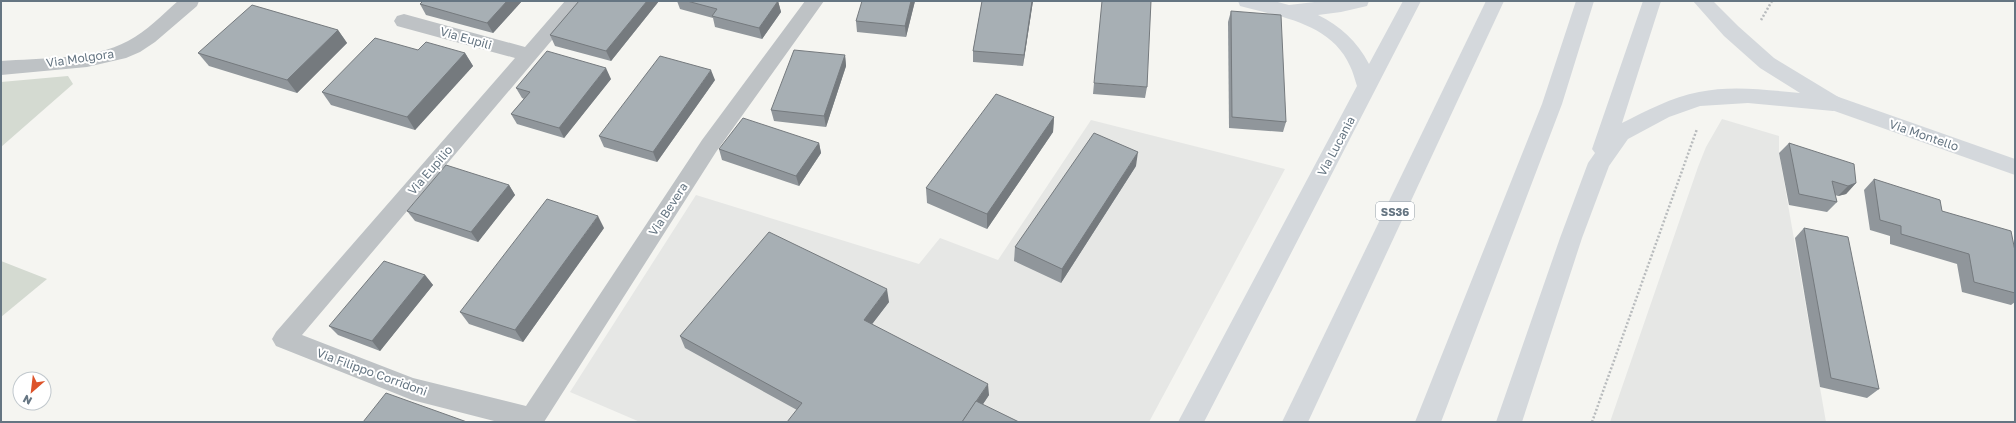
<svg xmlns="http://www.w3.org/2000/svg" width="2016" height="423" font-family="'Golos Text',sans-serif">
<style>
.built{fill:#e6e7e5}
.green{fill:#d4dad1}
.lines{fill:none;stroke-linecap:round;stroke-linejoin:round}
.path{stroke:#b8bbbd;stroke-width:2.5;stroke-dasharray:2 2;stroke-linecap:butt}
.street{fill:#bec2c5;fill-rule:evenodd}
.secondary{fill:#d4d8dc;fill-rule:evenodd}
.highway{fill:#d4d8dc;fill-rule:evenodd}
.wall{fill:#90969b}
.shaded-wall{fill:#757a7e}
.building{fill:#a7afb4;stroke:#757a7e}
.labels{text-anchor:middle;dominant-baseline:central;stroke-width:4;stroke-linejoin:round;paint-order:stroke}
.shield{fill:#fff;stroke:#939ea8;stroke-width:1}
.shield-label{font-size:11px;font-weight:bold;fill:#657582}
.street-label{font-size:12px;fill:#657582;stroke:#fff}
</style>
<rect width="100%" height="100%" fill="#f5f5f1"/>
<g class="built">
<polygon points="1722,119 1779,136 1779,153 1826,422 1610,422 1698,167 1706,147"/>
<polygon points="1091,120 1285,169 1149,422 640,422 570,392 696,195 919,264 940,238 998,260"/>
</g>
<g class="green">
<polygon points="68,76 73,84 1,147 1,82"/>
<polygon points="1,261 47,279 1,317"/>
</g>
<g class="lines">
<g class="path">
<polyline points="1761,20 1772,1"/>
<polyline points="1592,422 1697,129"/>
</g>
<g class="street">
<path d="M178,1H199L197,6L155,42L140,52L126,58L87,67L1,75V61C39,58 93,60 128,41C147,31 162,15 178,1Z"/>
<polygon points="565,1 585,1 302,335 413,378 526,406 702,140 805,1 824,1 716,152 544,422 498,422 412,400 276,346 272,339 276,332 515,58 397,26 394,21 397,16 404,14 525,47"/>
</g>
<g class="secondary">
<path d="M1238,1H1274L1289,5L1323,1H1369L1367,6L1341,12L1318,15C1340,26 1357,41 1369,64L1403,1H1421L1204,422H1178L1357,86C1355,80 1353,72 1350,66C1331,23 1280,17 1240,6Z"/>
<polygon points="1833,95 2015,159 2015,175 1826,108 1823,103 1826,98"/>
</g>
<g class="highway">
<polygon points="1486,1 1504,1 1308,422 1282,422"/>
<polygon points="1576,1 1594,1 1562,104 1441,422 1415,422 1542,104"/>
<path d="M1643,1H1661L1622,123C1646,111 1672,97 1699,92C1732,85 1767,90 1800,93L1760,68L1724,36L1693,1H1713L1738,26L1774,58L1840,98L1843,103L1840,108L1833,111L1748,103L1700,106L1669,117L1628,139L1609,166L1582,238L1522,422H1496L1560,238L1588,163L1595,153L1592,149Z"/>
</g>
</g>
<g class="wall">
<polygon points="522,1 493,33 426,15 420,4"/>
<polygon points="579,1 659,1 611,61 555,46 550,35"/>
<polygon points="677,1 778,1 781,12 762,39 715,27 713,18 680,9"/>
<polygon points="915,1 906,37 857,32 856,21"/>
<polygon points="982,1 1033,1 1023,66 973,62 973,51"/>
<polygon points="1231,11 1286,122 1283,132 1229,128 1228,22"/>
<polygon points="338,30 347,43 297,93 209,66 198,53"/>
<polygon points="418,50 465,53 473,66 415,130 331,105 322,92"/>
<polygon points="845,55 846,66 826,127 774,121 771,110"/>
<polygon points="611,79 564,138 517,124 511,114 524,99 522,98 516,88"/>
<polygon points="715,80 657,162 604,147 599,136"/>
<polygon points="1094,83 1147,87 1145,98 1093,94"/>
<polygon points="1054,117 1053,132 987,229 927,203 926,188"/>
<polygon points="819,143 821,153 799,186 722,160 719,149"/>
<polygon points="1789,143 1856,183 1846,194 1838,196 1835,195 1837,202 1827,212 1789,205 1779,153"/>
<polygon points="1136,166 1061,283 1014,261 1015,247"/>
<polygon points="1874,179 1942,211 2015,251 2015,302 2011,305 1962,292 1957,264 1890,244 1890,236 1870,230 1864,190"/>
<polygon points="509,185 515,195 478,242 415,221 407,211"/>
<polygon points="604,228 523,342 469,324 460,312"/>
<polygon points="1804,228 1879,389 1867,398 1820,387 1795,238"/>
<polygon points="425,275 433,285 380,351 338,335 329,326"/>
<polygon points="889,302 872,324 989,395 983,404 797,410 685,348 680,336"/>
</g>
<g class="shaded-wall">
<polygon points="507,1 522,1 493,33 487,23"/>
<polygon points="647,1 659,1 611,61 606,51"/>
<polygon points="778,1 781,12 762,39 759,28"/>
<polygon points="911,1 915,1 906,37 905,26"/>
<polygon points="1032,1 1033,1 1023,66 1024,55"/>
<polygon points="338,30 347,43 297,93 287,80"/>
<polygon points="465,53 473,66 415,130 407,117"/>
<polygon points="845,55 846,66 826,127 824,116"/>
<polygon points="606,68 611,79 564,138 559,128"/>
<polygon points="711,70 715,80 657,162 653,152"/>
<polygon points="1054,117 1053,132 987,229 987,214"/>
<polygon points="819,143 821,153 799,186 796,176"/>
<polygon points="1138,152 1136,166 1061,283 1062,269"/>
<polygon points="1856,183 1846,194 1838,196 1848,186"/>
<polygon points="509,185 515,195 478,242 471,232"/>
<polygon points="598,216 604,228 523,342 515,330"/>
<polygon points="425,275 433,285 380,351 372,341"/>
<polygon points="887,289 889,302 866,332 864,320"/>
<polygon points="988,384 989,395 971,422 963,422"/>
</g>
<g class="building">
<polygon points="423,1 507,1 487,23 420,4"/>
<polygon points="579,1 647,1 606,51 550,35"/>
<polygon points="687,1 778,1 759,28 712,16 717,9"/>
<polygon points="862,1 911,1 905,26 856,21"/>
<polygon points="982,1 1032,1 1024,55 973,51"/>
<polygon points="1102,1 1151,1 1147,87 1094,83"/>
<polygon points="252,5 338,30 287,80 198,53"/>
<polygon points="1231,11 1281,15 1286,122 1232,117"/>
<polygon points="375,38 418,50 426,42 465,53 407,117 322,92"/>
<polygon points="794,50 845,55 824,116 771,110"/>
<polygon points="547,51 606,68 559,128 511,114 530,92 516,88"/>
<polygon points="660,56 711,70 653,152 599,136"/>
<polygon points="996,94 1054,117 987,214 926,188"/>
<polygon points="743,118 819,143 796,176 719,149"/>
<polygon points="1094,133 1138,152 1062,269 1015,247"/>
<polygon points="1789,143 1854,164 1856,183 1848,186 1832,181 1837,202 1799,194"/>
<polygon points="446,165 509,185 471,232 407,211"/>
<polygon points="1874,179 1940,200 1942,211 2011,231 2015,251 2015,293 1974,282 1969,254 1901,234 1901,226 1880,220"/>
<polygon points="547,199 598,216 515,330 460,312"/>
<polygon points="1804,228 1848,237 1879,389 1831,378"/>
<polygon points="769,232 887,289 864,320 988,384 962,422 787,422 802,403 680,336"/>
<polygon points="384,261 425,275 372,341 329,326"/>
<polygon points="386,393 467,422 363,422"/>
<polygon points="976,401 1019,422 962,422"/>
</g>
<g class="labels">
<rect class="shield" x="1376" y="202" width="38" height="18" rx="3"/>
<g class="shield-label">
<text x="1395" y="211">SS36</text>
</g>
<g class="street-label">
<text transform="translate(466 38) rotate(16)">Via Eupili</text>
<text transform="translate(80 58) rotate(-8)">Via Molgora</text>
<text transform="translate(1924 135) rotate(19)">Via Montello</text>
<text transform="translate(1336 146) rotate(-62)">Via Lucania</text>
<text transform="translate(430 170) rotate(-49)">Via Eupilio</text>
<text transform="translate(668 209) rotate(-57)">Via Bevera</text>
<text transform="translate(372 372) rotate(20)">Via Filippo Corridoni</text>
</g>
</g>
<rect width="2016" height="423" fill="none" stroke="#657582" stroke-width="4"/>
<g transform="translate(32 391) rotate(208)"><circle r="19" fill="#ffffff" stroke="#c1c8cd"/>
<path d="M0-3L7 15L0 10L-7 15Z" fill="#dd532a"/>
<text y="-6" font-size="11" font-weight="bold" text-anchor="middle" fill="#657582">N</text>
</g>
</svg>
